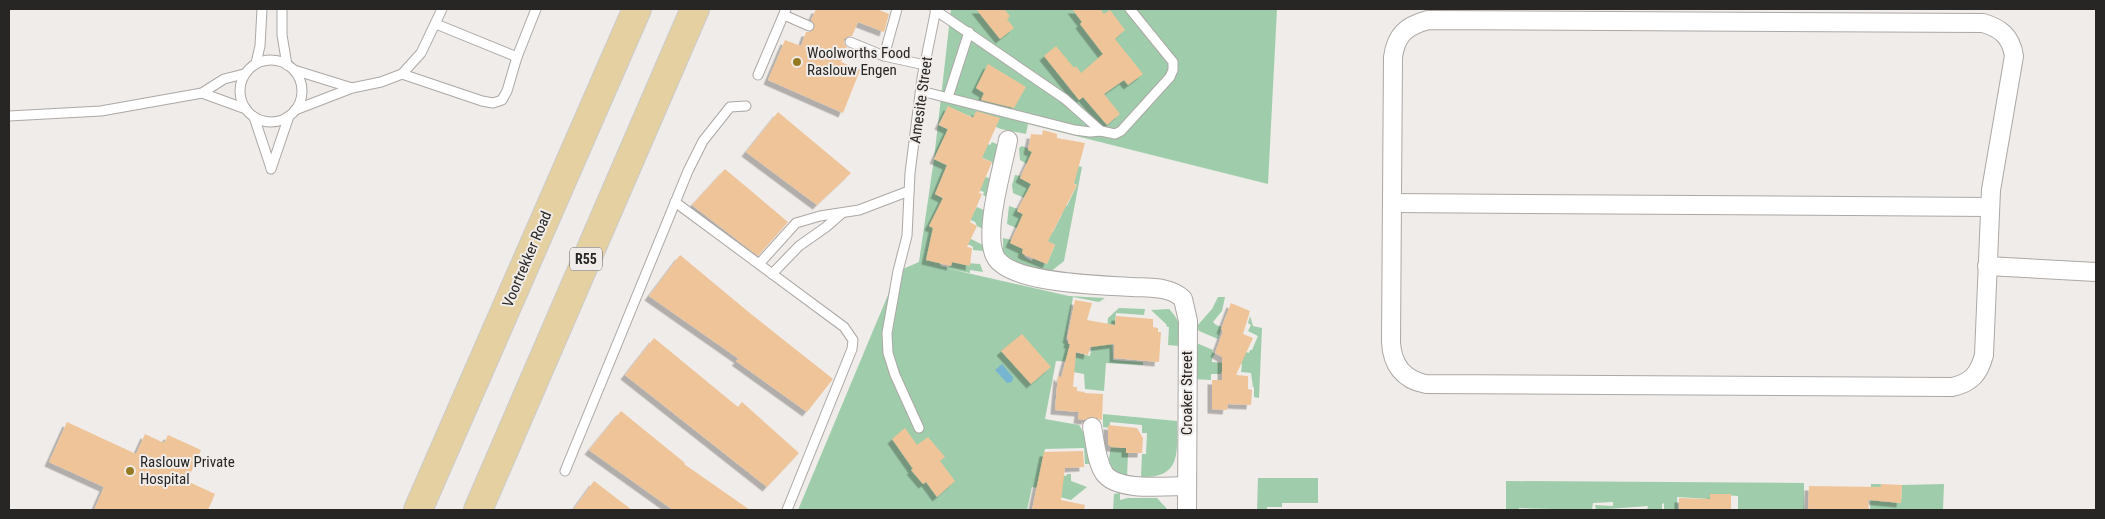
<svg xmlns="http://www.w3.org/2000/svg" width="2105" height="519" font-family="'Roboto Condensed',sans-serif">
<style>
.green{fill:#9fcdab}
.water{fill:#78b5d1}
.building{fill:#efc499;filter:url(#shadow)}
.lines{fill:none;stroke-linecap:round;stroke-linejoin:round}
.service-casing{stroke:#aca8a5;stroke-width:11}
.minor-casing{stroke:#aca8a5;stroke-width:20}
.primary-casing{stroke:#cbcbcb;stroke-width:30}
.service{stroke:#fff;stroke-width:9}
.minor{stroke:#fff;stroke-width:18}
.primary{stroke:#e5d0a1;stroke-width:28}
.poi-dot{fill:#967a22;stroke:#f0ece9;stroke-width:2}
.labels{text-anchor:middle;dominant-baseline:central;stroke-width:4;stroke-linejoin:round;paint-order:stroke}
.shield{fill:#f0ece9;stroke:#636160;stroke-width:1}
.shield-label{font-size:14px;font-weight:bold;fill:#272625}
.poi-label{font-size:15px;fill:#272625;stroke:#f0ece9;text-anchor:start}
.street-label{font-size:15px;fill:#272625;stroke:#f0ece9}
</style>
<defs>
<filter id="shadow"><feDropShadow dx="-4.5" dy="4.5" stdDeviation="0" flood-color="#0004"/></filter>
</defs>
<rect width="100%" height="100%" fill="#f0ece9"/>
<g class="green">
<polygon points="951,9 1277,9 1268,184 1028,124 1026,134 1001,129 948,107 938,125 974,141 976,138 990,145 992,142 999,145 997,167 992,165 992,162 943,140 934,159 968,176 986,177 994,180 991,199 983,195 984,192 943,177 935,194 948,201 975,210 977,207 988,212 987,231 977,226 975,222 940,206 971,239 985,246 983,251 973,250 973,247 970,245 931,240 941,266 948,267 952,262 980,264 983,272 970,270 970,273 945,268 1069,296 1105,298 1099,302 1073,297 1066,340 1070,344 1069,351 1090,356 1093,340 1106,343 1108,318 1119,308 1145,309 1144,315 1116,313 1115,325 1112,325 1113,360 1143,362 1143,365 1106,363 1104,391 1085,389 1084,374 1073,372 1074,362 1056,361 1045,419 1079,425 1089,442 1090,464 1085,464 1084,448 1045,449 1040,473 1066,476 1067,474 1071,474 1071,481 1087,487 1071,500 1060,497 1053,491 1032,487 1027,510 798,510 898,271 919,262 934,159"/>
<path d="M1022,146L1042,154V158L1082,167L1064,261L1049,273C1031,269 1015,267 1003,253V238L1012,240L1011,243L1023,249L1025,257L1032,261L1033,258L1047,264L1055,245L1007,224L1009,206L1018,209L1017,211L1053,232L1062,214L1025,196L1024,198L1013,193L1012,185L1015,175L1021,176L1020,178L1033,185L1031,188L1067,206L1077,185L1028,161L1027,164L1020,160L1019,148Z"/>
<polygon points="1218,297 1225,297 1222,311 1213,322 1216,325 1222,327 1218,339 1199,331 1197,326 1212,309"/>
<path d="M1169,309C1181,322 1180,326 1180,344L1178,346L1168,345L1169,327H1167L1166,324L1151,310Z"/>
<polygon points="1250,316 1253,326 1262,328 1259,398 1254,397 1254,387 1253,387 1251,373 1241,372 1242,364 1238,363 1243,351 1249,353 1250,350 1252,350 1258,336 1248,331 1251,325 1248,323"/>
<polygon points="1199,344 1213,350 1212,352 1215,354 1212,358 1212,362 1225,363 1224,372 1221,372 1221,374 1211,374 1211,380 1193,379 1195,345"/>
<path d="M1103,414L1177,421C1177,453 1182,478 1141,477L1142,454H1146L1147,433H1142V425L1110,422V428L1103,427Z"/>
<polygon points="1111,447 1126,448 1128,453 1127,478 1111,470 1109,458"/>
<polygon points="1258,478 1318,478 1318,503 1282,503 1282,507 1267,507 1267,510 1257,510"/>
<polygon points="1506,481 1804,483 1804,510 1738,510 1738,496 1711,494 1710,499 1677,497 1678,510 1664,510 1664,503 1662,504 1662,510 1647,510 1648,506 1596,510 1595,505 1613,506 1613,502 1593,503 1592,510 1519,508 1519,510 1506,510"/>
<polygon points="1871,484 1881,484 1880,501 1901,503 1902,485 1944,484 1943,510 1870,510"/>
<polygon points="1120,493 1120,500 1128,498 1157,498 1168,510 1113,510 1114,494"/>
</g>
<polygon class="water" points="1002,364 1013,377 1012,382 1007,383 995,370"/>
<g class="building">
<polygon points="816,9 877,9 889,14 884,32 858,22 852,36 849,36 844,39 844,43 847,48 841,62 860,70 843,113 768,80 785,40 801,46 806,32 810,32 814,29 815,25 811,20"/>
<polygon points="976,9 1004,9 1010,16 1007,19 1014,28 1000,39"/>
<polygon points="1072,9 1100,9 1104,14 1110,10 1125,30 1115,39 1143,74 1128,85 1124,80 1104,94 1120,114 1107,125 1083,97 1079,100 1044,56 1056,46 1074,68 1076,66 1081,73 1103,54 1080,24 1082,22"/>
<polygon points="988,64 1026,87 1014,108 981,100 984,93 976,88"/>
<polygon points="948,106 973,118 976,111 1000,118 982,158 992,162 979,193 982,194 970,222 977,226 967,247 972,248 970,266 952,262 951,266 926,260 933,228 929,226 943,198 935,194 947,165 934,159 948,129 939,125"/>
<polygon points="778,112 851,173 817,205 746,152"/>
<polygon points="1043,130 1057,134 1057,138 1085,143 1074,184 1077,185 1048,241 1055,245 1047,264 1025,255 1022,253 1023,249 1010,243 1023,214 1017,211 1031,184 1020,178 1032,152 1028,150 1031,134 1042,135"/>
<polygon points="725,169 788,222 758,256 692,205"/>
<polygon points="680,255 751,314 833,379 807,412 736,361 739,359 649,296"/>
<polygon points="1075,300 1092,303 1087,320 1115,325 1116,316 1153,319 1153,327 1158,328 1158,332 1161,332 1159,362 1114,358 1114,344 1090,347 1088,355 1076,352 1073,387 1077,387 1077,391 1085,392 1084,393 1103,394 1102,420 1090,417 1085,420 1078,419 1079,412 1055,410 1058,375 1061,378 1070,344 1068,344 1069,339 1067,339"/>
<polygon points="1231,303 1250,311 1243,334 1253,338 1236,375 1248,376 1248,389 1252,390 1251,405 1228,404 1227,410 1212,409 1212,380 1222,380 1222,357 1215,353 1223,331 1221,329"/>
<polygon points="1022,334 1051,367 1031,384 1001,351"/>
<polygon points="654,338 738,407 742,402 799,453 767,487 625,375"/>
<polygon points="621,411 685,463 684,464 750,510 673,510 589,450"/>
<polygon points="67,422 136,454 145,434 164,443 168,435 201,450 187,481 215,494 208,510 94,510 104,487 49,462"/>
<polygon points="1108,425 1137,428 1143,438 1142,453 1126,453 1126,448 1111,447 1108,444"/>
<polygon points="905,428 917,445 928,437 945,457 940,461 955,481 937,497 926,482 923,484 911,470 913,469 892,439"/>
<polygon points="1083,451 1084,467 1065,468 1061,500 1085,505 1084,510 1032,510 1044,452"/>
<polygon points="594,481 632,510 573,510"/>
<polygon points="1881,484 1902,485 1901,503 1868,500 1869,510 1808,510 1809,486 1881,487"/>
<polygon points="1710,494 1731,494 1731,510 1679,510 1679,498 1710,499"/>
</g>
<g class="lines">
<defs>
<g id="service">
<polyline points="282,9 282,35 287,65"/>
<polyline points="935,10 1065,99 1101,131 1115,134 1121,131 1170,77 1173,70 1173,62 1130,9"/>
<polyline points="784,15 809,26"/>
<polyline points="436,24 517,57"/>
<polyline points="850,42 884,56 925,65"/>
<polyline points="884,56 897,9"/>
<circle cx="271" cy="91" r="31"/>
<polyline points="256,63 260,46 262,9"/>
<polyline points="294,70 352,88"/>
<polyline points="402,74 482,101 493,103 502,100 507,91 517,57 536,9"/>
<polyline points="758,75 786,9"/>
<polyline points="921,91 1075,130 1090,132 1101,131"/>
<polyline points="202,93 246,109"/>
<polyline points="948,97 969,32"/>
<polyline points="295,110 352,88 381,82 402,74 421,53 442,9"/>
<polyline points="9,116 101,111 202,93 224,79 244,74"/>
<polyline points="254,117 271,168"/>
<polyline points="271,169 289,116"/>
<polyline points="675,202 844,327 853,340 852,349 787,510"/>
<polyline points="759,264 796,223 820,216 859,210 909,191"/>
<polyline points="772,274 799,246 826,227 841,214"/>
<polyline points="919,428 895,375 888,353 887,333 898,271 907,236 910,173 922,78 936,9"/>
<polyline points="565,471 688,171 703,141 730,107 746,106"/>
</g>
<g id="minor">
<path d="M1428,20L1983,23C2000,28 2011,36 2014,56L1991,190L1984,355C1979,374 1971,383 1952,387L1426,384C1403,380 1392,364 1391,342L1393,57C1396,35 1406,26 1428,20Z"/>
<path d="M1008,140C1003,167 983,232 995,256C1008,284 1104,285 1132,287C1149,288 1170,286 1183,299L1188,321L1187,510"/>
<polyline points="1392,203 1990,207"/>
<polyline points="1987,266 2096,272"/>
<path d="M1092,427C1095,441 1096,460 1104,473C1117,492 1166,486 1187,486"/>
</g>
<g id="primary">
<polyline points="418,510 637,9"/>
<polyline points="478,510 695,9"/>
</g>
</defs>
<use href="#service" class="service-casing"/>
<use href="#minor" class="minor-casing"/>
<use href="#primary" class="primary-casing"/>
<use href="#service" class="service"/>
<use href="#minor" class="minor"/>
<use href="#primary" class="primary"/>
</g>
<g class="poi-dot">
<circle cx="797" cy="62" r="5"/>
<circle cx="130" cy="471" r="5"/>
</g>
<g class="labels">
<rect class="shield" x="570" y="247.5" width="32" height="23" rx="4"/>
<g class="shield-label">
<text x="586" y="259">R55</text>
</g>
<g class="poi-label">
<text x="807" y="53">Woolworths Food<tspan x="807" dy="17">Raslouw Engen</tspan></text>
<text x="140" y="462">Raslouw Private<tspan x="140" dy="17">Hospital</tspan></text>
</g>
<g class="street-label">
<text transform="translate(921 100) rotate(-82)">Amesite Street</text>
<text transform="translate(527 259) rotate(-67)">Voortrekker Road</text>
<text transform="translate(1187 393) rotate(-90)">Croaker Street</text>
</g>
</g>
<rect width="2105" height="519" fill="none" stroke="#272625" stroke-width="20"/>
</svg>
